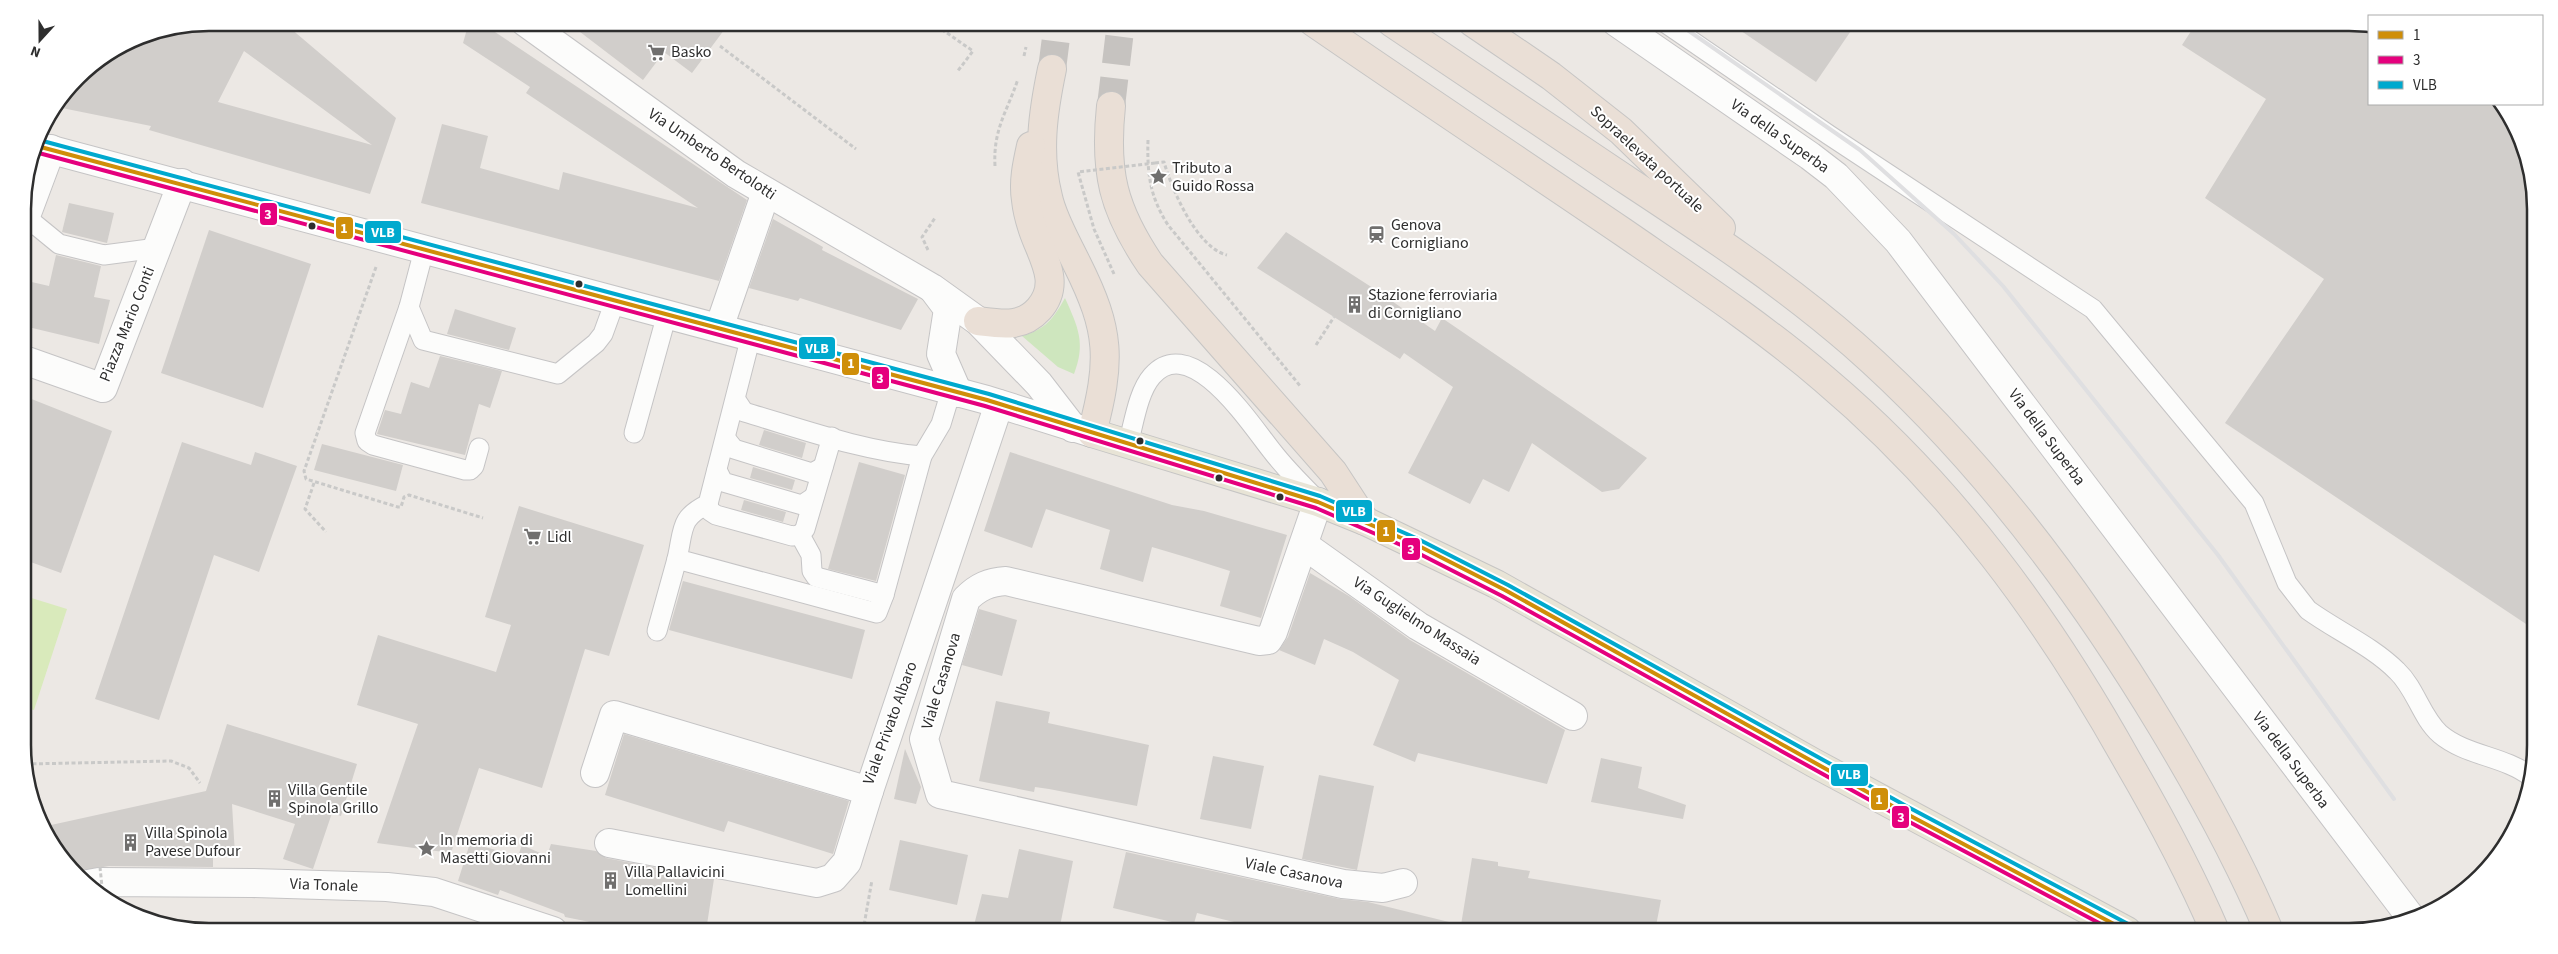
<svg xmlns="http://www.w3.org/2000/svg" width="2558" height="954" font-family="'Source Sans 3',sans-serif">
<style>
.green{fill:#cee6be}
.pitch{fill:#d9eabb}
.building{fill:#d1cecb;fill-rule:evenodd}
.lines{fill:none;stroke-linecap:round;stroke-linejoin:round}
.highway-tunnel{stroke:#c6c3c0;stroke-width:28;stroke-dasharray:28 14;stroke-linecap:butt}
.lane-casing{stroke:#c5c4c5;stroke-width:21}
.street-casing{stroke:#c5c4c5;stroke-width:30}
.secondary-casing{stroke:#c5c4c5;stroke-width:30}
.primary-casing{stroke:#c6c5c4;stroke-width:30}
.highway-casing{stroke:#c6c5c4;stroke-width:30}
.path{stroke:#c9c9c8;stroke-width:3;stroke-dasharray:4 2.5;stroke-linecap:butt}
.lane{stroke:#fcfcfb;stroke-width:19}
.street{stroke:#fcfcfb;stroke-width:28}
.secondary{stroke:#fcfcfb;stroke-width:28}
.primary{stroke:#e8e4d6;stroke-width:28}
.highway{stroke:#eadfd6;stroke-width:28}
.rail{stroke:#dfdfe1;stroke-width:4}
.path-bridge{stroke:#c9c9c8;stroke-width:3;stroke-dasharray:4 2.5;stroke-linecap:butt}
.bus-1-casing{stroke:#fff;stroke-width:8}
.bus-2-casing{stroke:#fff;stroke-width:8}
.bus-3-casing{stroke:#fff;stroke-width:8}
.bus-1{stroke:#cf8e09;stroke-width:4}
.bus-2{stroke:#e5007d;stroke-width:4}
.bus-3{stroke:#00a9ce;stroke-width:4}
.bus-dot{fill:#2e2e2e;stroke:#fff;stroke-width:2}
.labels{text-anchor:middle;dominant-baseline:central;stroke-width:4;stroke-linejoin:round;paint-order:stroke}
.poi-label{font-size:16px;fill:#2e2e2e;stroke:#fff;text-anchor:start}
.street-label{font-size:16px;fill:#2e2e2e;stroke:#fff}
.rim{fill:none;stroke:#2e2e2e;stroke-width:2.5}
.line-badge{stroke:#fff;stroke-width:2}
.badge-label{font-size:14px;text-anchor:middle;font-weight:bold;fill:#fff}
</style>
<rect width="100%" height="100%" fill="#ece8e4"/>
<path class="green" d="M1065,298C1078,327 1086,343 1074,374L1058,367L1022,336C1046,329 1053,319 1065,298Z"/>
<polygon class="pitch" points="25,596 67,609 34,710 26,708"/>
<g class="building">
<path d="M210,22H283L396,118L370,194L149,130L151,126L57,107L86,69L138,37ZM244,51L372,145L218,102Z"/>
<polygon points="469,22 480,22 747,200 719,281 421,203 442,124 488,136 480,168 559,190 563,172 698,208 526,93 530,87 463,43"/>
<polygon points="567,22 730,22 692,73 664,52 643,80"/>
<polygon points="1728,22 1857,22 1816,82"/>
<polygon points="2197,22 2348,22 2369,26 2369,104 2500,104 2521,138 2534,185 2535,630 2225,423 2324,279 2205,198 2266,99 2182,45"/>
<polygon points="69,203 114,213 107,243 62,232"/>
<polygon points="773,219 823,247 822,250 918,299 901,330 800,298 798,301 749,288"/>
<polygon points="209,230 311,264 263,408 161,373"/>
<polygon points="1286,232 1376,290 1435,331 1442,318 1647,458 1619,489 1602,492 1532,443 1509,492 1483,479 1470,504 1408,473 1453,387 1404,353 1400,359 1257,268"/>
<polygon points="56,255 101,266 94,297 110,300 99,344 24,326 23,280 49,286"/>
<polygon points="455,309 516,328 509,350 447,334"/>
<polygon points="440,356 502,371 490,408 479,404 465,455 377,434 385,410 401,414 411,382 429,388"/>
<polygon points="24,396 112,431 61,573 25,560"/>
<polygon points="764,430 806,443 802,458 759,445"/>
<polygon points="182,442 251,465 255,452 297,466 259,572 214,555 159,720 95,699"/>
<polygon points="322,444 403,465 396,491 314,470"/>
<polygon points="1010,452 1172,505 1204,511 1287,535 1261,618 1220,606 1230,571 1189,558 1152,547 1143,582 1100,569 1110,530 1046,509 1032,548 984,531"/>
<polygon points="859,462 905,475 876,581 828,569"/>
<polygon points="753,467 795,480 792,490 750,478"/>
<polygon points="744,500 786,512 783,522 741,510"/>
<polygon points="519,506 644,545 609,656 585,649 542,788 479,768 451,853 377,843 418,724 357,705 378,635 496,672 511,625 485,617"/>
<polygon points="1310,573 1349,596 1410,640 1565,730 1547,784 1418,753 1415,762 1373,745 1399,680 1353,652 1324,639 1315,665 1279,650 1288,637"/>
<polygon points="683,581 865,630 852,679 669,630"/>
<polygon points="979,609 1017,620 1002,676 962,665"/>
<polygon points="996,701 1050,712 1048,723 1149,745 1137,806 1049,789 1035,787 1034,792 979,781"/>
<polygon points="227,724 357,764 341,816 332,813 313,869 283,859 295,824 232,804 235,855 213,856 213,867 109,866 74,872 69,868 42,827 206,791"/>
<polygon points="624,734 849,801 833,854 728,821 724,832 605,795"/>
<polygon points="905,749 921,787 916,804 894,799"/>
<polygon points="1213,756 1264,766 1251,829 1200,819"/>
<polygon points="1601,758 1642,767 1638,788 1686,805 1683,819 1591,802"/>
<polygon points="1319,775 1374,786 1357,870 1302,859"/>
<polygon points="900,840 968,855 957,905 889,890"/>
<polygon points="470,843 518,856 522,845 547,856 551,844 596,851 606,858 714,879 706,931 635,931 565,917 564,914 500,890 498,895 458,881"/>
<polygon points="1019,849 1073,861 1059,931 973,929 982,894 1008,898"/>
<polygon points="1126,852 1340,899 1368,902 1449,922 1448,931 1271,931 1197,913 1193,927 1113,908"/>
<polygon points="1472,858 1498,862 1498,866 1530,871 1528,878 1661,900 1655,931 1460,931"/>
</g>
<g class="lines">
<g class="highway-tunnel">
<polyline points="1052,69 1058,22"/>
<polyline points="1111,106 1121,22"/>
</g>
<defs>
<g id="lane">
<path d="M1664,22L1829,135L2093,309L2254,503L2287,583L2308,610C2337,631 2372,646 2397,671C2416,689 2421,717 2440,734C2466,756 2504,756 2530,776"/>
<polyline points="26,217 59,244 104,255 157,248"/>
<polyline points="424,250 409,307 365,433 367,441 373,445 465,470 470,470 474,466 479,448"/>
<polyline points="409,307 423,340 558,374 596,343 603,334 615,301"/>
<polyline points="751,336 708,504 710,511 716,515 792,536 800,535 805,529 832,437"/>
<path d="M736,400L744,412C802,429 862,451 922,456"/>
<polyline points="634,433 667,314"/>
<polyline points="726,439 734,449 812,473 823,467"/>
<path d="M1128,444C1134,423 1138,392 1152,376C1191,331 1251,425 1272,451C1285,468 1301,484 1316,499"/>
<polyline points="717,470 723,482 802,505 814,497"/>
<path d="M708,504C679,518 684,529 677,559L877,613L884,595"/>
<polyline points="800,535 811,555 812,571 816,577 884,595 922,456 941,424 951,391"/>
<polyline points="657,631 677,559"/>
</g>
<g id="street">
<polyline points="23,224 51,149"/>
<polyline points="719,328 766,192"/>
<polyline points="24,360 103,388 182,183"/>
<path d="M1318,502L1273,632L1268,640L1259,641L1006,581C989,582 978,587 966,599L924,739L940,794L1343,884L1383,888L1403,883"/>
<polyline points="1304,545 1418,626 1573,716"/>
<polyline points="595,773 614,715 869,791 999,404"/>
<polyline points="609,843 817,883 833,878 847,862 869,791"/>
<polyline points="88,884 99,882 252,883 387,887 434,892 553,931"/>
</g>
<g id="secondary">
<polyline points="525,22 736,174 932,288 978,321 1039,384 1073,428"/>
<polyline points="1616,22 1810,156 1836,176 1898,241 2412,919"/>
<polyline points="37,146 987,400 1092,433"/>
<polyline points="933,289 948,309 941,354 958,393"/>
</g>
<polyline id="primary" points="1092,433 1318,502 1365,521 1496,584 1814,763 2127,931"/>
<g id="highway">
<path d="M1313,22C1416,93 1520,162 1623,232C1691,279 1761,325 1824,379C1952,487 2047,617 2128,762C2160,817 2190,873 2215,931"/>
<path d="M1391,22C1468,74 1545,126 1622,177C1701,229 1782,282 1853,344C1977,453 2076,584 2161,725C2201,791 2239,860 2269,931"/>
<polyline points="1472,22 1551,76 1621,131 1721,228"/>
<path d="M1052,69C1043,112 1037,153 1048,197C1053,220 1067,243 1077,264C1111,332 1111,360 1092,433"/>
<path d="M1111,106C1104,172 1113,209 1150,264L1333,472L1365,521"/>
<path d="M978,321C1002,324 1022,328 1039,309C1062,283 1042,257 1033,230C1030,221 1027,210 1026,200C1023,182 1027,164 1031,146"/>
</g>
</defs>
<use href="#lane" class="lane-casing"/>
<use href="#street" class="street-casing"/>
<use href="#secondary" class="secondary-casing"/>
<use href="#primary" class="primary-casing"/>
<use href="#highway" class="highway-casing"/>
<g class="path">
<polyline points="931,22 973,51 957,72"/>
<polyline points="977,22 979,22"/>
<polyline points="720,46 856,149"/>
<polyline points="1024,56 1026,47"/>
<path d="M1148,140C1147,174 1150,197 1168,225L1301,387"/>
<path d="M1155,163L1164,162C1172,190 1197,248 1227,255"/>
<path d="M995,166C993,129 1007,112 1018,79"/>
<polyline points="928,250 922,237 935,218"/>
<polyline points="376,267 304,471 306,479 398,507 401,507 404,497 409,495 483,518"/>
<polyline points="1316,345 1334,317"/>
<polyline points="314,483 305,509 326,532"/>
<polyline points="26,764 171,761 189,768 200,783"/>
<polyline points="863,931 872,880"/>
</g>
<use href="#lane" class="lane"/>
<use href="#street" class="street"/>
<use href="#secondary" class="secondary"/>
<use href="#primary" class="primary"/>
<use href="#highway" class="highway"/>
<polyline class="rail" points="1676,22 1860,150 1954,234 2003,286 2218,555 2394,799"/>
<g class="path-bridge">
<polyline points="1114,274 1094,229 1078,172 1155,163"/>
<polyline points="100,867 103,897"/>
</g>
<defs>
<polyline id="bus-1" points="37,146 987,400 1318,502 1413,543 1505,590 1905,813 2127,931"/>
<polyline id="bus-2" points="35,152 985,406 1316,508 1410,549 1502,596 1902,818 2114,931"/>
<polyline id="bus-3" points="39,140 989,394 1320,496 1416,538 1508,585 1908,807 2130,925"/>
</defs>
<use href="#bus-1" class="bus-1-casing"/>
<use href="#bus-2" class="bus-2-casing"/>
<use href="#bus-3" class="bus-3-casing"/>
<use href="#bus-1" class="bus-1"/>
<use href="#bus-2" class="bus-2"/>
<use href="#bus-3" class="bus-3"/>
</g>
<defs>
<symbol id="supermarket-bare" viewBox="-9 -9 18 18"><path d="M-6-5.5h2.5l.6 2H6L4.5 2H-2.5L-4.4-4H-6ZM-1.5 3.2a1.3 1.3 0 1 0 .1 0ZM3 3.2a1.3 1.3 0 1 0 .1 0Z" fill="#706f6e" stroke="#fff" stroke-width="2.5" paint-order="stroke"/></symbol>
<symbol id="sight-bare" viewBox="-9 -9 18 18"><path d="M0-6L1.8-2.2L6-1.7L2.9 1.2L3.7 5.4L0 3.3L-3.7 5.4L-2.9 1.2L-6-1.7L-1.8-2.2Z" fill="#706f6e" stroke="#fff" stroke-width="2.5" paint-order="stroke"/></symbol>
<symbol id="station-bare" viewBox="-9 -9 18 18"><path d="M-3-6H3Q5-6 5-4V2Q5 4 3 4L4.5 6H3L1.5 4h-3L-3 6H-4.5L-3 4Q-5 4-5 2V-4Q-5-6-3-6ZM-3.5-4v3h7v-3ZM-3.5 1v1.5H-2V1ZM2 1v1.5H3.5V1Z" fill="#706f6e" stroke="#fff" stroke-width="2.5" paint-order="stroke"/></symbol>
<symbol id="building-bare" viewBox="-9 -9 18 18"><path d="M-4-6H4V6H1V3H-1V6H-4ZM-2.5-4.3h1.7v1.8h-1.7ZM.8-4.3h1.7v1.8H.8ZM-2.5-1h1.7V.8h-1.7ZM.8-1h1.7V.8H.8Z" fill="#706f6e" stroke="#fff" stroke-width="2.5" paint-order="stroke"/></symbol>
</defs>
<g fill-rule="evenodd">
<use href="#supermarket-bare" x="644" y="40" width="25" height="25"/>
<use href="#sight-bare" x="1146" y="164" width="25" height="25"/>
<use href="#station-bare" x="1364" y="222" width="25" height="25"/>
<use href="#building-bare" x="1342" y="292" width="25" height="25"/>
<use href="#supermarket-bare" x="520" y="524" width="25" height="25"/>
<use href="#building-bare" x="262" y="786" width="25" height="25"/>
<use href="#building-bare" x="118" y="830" width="25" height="25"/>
<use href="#sight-bare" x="414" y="836" width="25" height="25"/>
<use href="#building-bare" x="598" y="868" width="25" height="25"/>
</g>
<g class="bus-dot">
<circle cx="312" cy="226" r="4.5"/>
<circle cx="579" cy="284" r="4.5"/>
<circle cx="1140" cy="441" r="4.5"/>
<circle cx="1219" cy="478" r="4.5"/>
<circle cx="1280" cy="497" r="4.5"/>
</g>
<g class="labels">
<g class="poi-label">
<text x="671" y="52">Basko</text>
<text x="1172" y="168">Tributo a<tspan x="1172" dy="18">Guido Rossa</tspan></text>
<text x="1391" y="225">Genova<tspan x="1391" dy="18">Cornigliano</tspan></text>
<text x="1368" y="295">Stazione ferroviaria<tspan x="1368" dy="18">di Cornigliano</tspan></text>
<text x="547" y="537">Lidl</text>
<text x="288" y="790">Villa Gentile<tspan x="288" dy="18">Spinola Grillo</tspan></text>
<text x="145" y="833">Villa Spinola<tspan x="145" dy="18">Pavese Dufour</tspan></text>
<text x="440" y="840">In memoria di<tspan x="440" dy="18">Masetti Giovanni</tspan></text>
<text x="625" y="872">Villa Pallavicini<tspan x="625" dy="18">Lomellini</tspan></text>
</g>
<g class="street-label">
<text transform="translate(1780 136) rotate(35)">Via della Superba</text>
<text transform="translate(712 154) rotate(34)">Via Umberto Bertolotti</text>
<text transform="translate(1647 159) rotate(43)">Sopraelevata portuale</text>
<text transform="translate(127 324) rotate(-68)">Piazza Mario Conti</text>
<text transform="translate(2047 437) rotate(53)">Via della Superba</text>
<text transform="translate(1417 621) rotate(33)">Via Guglielmo Massaia</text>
<text transform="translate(941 681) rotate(-73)">Viale Casanova</text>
<text transform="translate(890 723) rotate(-70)">Viale Privato Albaro</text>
<text transform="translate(2291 760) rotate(53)">Via della Superba</text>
<text transform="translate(1294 873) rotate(12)">Viale Casanova</text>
<text transform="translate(324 885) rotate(2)">Via Tonale</text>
</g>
</g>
<path d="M0 0H2558V954H0ZM209 31H2349A178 178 0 0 1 2527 209V745A178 178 0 0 1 2349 923H209A178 178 0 0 1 31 745V209A178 178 0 0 1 209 31Z" fill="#fff" fill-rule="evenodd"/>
<path class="rim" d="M209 31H2349A178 178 0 0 1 2527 209V745A178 178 0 0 1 2349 923H209A178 178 0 0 1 31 745V209A178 178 0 0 1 209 31Z"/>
<g class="line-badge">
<rect x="259" y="202" width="19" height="24" rx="5" fill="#e5007d"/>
<rect x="335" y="216" width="19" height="24" rx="5" fill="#cf8e09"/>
<rect x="364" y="220" width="38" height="24" rx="5" fill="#00a9ce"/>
<rect x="798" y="336" width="38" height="24" rx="5" fill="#00a9ce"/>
<rect x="841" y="352" width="19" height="24" rx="5" fill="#cf8e09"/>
<rect x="871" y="366" width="19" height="24" rx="5" fill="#e5007d"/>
<rect x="1335" y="499" width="38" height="24" rx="5" fill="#00a9ce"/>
<rect x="1376" y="519" width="20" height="24" rx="5" fill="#cf8e09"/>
<rect x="1401" y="537" width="20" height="24" rx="5" fill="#e5007d"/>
<rect x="1830" y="763" width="39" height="24" rx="5" fill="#00a9ce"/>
<rect x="1870" y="787" width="19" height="24" rx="5" fill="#cf8e09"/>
<rect x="1891" y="805" width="19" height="24" rx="5" fill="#e5007d"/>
</g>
<g class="badge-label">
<text x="268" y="219">3</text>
<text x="344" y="233">1</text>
<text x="383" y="237">VLB</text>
<text x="817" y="353">VLB</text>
<text x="851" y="368">1</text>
<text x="880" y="383">3</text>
<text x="1354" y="516">VLB</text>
<text x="1386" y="536">1</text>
<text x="1411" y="554">3</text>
<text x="1849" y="779">VLB</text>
<text x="1879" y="804">1</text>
<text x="1901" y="822">3</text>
</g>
<rect x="2368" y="15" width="175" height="90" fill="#ffffff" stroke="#ababab"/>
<rect x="2378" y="31" width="25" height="8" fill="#cf8e09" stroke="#ababab"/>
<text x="2413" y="40" font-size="15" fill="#2e2e2e">1</text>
<rect x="2378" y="56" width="25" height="8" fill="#e5007d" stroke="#ababab"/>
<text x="2413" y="65" font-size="15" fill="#2e2e2e">3</text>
<rect x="2378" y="81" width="25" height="8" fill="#00a9ce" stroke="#ababab"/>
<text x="2413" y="90" font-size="15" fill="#2e2e2e">VLB</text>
<g transform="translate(40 40) rotate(201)" stroke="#ffffff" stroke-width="4" paint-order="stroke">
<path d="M0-4L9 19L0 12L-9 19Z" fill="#2e2e2e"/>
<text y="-8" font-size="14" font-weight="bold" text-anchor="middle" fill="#2e2e2e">N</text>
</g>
</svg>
